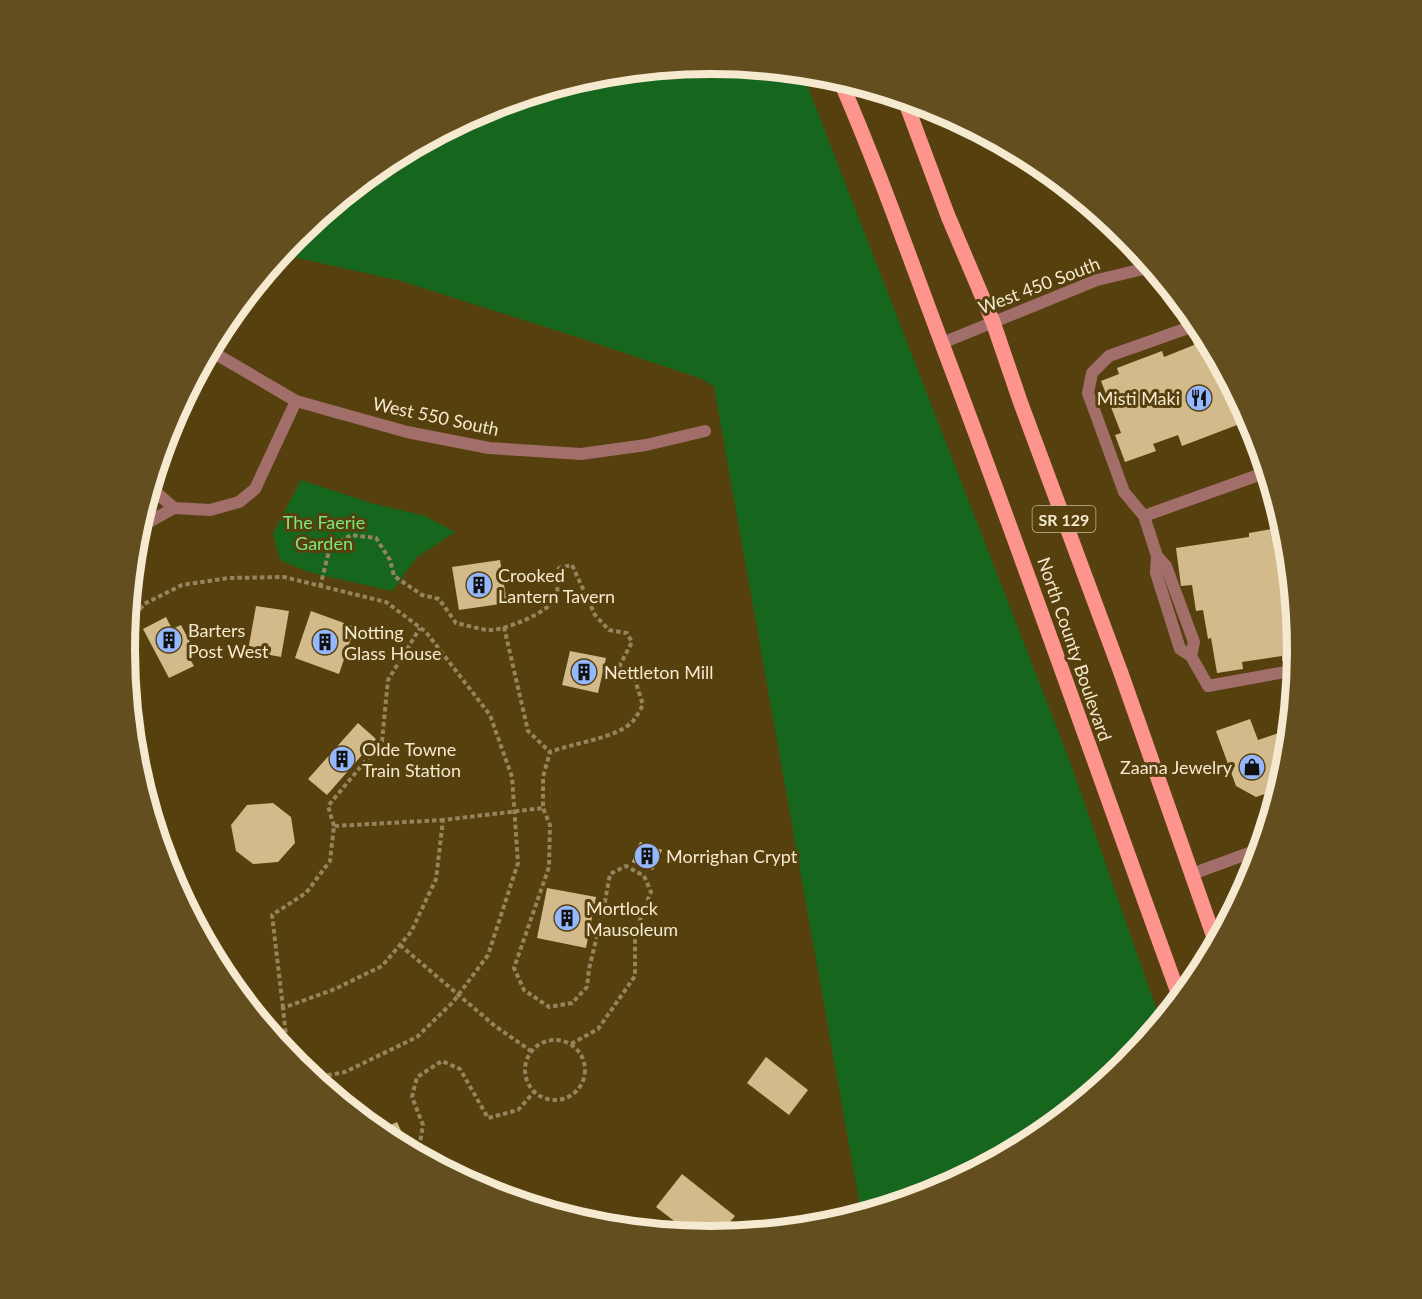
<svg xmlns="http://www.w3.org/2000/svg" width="1422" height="1299" font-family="Lato,sans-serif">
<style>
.green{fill:#16661e}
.building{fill:#d3ba8a}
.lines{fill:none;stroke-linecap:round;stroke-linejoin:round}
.path{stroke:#95845c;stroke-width:4;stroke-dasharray:4.5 3;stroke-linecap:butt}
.service{stroke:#a26e6a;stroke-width:12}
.minor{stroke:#a26e6a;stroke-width:12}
.primary{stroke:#fd948d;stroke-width:15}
.labels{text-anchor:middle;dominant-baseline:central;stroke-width:6;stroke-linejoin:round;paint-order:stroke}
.shield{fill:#55400e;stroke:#c5b696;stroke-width:1.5}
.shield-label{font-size:16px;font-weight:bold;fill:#f5e9d0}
.street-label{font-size:18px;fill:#f5e9d0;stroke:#55400e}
.poi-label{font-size:18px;fill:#f5e9d0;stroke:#55400e;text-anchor:start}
.park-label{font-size:18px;fill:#79e97c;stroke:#55400e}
.rim{fill:none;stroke:#f5e9d0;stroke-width:8}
</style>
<rect width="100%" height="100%" fill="#55400e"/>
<g class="green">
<polygon points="711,63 802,72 1069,759 1161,1022 1125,1064 1037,1137 935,1191 875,1210 861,1212 714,387 702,379 577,337 401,281 280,254 297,235 385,162 487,108 597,74"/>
<polygon points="301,480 371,503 425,516 455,532 417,557 392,591 308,572 280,560 273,534"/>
</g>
<g class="building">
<polygon points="1205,336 1245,411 1234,415 1237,425 1182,446 1178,435 1153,444 1156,451 1125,462 1115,435 1121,433 1101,381 1119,374 1117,368 1162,351 1164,357 1194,345 1193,341"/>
<polygon points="1282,521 1286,535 1297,650 1297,658 1282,661 1282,656 1242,662 1243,669 1217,673 1211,638 1208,639 1203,610 1196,611 1192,585 1181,586 1176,548 1249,537 1249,533 1272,529 1271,523"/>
<polygon points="500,560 507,603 459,610 452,567"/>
<polygon points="256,606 289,611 281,657 248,651"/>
<polygon points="311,611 355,627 339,674 295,658"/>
<polygon points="166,617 172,629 181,625 194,650 187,654 194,666 169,678 143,629"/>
<polygon points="570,651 606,658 598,693 562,685"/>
<polygon points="1250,719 1258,740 1290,729 1286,764 1279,789 1256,797 1236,786 1216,731"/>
<polygon points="358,723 376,739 327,795 308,779"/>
<polygon points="273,803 291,817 295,843 278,862 253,864 236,851 231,825 247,805"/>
<polygon points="640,842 662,850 653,870 632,862"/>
<polygon points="547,888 596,897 586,948 537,938"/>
<polygon points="766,1057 808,1090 789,1115 747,1083"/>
<polygon points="397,1122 409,1148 407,1149 378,1131"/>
<polygon points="682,1174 735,1216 719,1235 691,1234 656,1207"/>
</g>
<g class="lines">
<g class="path">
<path d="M320,587L330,547L351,535L376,538L390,560L394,576L422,595L439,599L456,623C466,625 478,629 488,630C504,631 547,613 555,599C561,587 553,582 559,568L572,565L595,615L609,630L627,633L632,642L620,665L625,676L635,680L643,705C640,710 637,716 633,721C618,738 573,743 550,752"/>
<polyline points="504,627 528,731 550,752 543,777 543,808 550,825 549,867 514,968 524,990 549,1007 572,1003 587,987 589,969 604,907 610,874 626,866 644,876 651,892 642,913 635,938 635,976 598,1029 571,1044"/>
<polyline points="126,665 128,660 129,623 144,604 182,585 229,578 284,577 386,602 426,632 490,715 512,777 518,863 488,955 453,1002 417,1037 345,1072 313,1078"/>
<polyline points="334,826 328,806 382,741 388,680 420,628"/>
<polyline points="400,945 495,1026 531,1051"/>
<polyline points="283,1008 272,915 306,893 330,861 334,826 443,820"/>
<circle cx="555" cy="1070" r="30"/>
<polyline points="288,1055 283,1008 335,989 382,966 411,932 436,879 443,820 543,808"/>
<polyline points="418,1155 423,1125 412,1097 417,1077 442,1061 460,1069 488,1118 518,1110 534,1092"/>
</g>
<g class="service">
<polyline points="1199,324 1109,356 1092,373 1088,393 1124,492 1144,516 1157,556 1166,566 1194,642 1191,656 1208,686 1296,670"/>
<polyline points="150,487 174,508 210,510 239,502 255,489 296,401"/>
<polyline points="1144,516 1267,472"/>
<polyline points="138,528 174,508"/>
<polyline points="1157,556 1156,573 1180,649 1191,656"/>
<polyline points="1192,874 1260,849"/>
</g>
<g class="minor">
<polyline points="942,343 1097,280 1152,267"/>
<polyline points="209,350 296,401 407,432 489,448 581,454 646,445 705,431"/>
</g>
<g class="primary">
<path d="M839,78C878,167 910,259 944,349C1026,565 1101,782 1180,998"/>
<polyline points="904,98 948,216 993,322 1020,401 1121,673 1216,943"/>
</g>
</g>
<defs>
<symbol id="restaurant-disc" viewBox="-11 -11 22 22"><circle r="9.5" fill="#95b7fd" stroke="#55400e"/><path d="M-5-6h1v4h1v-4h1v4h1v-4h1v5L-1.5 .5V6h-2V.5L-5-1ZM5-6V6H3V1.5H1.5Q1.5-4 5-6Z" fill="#111"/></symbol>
<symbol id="building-disc" viewBox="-11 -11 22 22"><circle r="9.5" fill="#95b7fd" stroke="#55400e"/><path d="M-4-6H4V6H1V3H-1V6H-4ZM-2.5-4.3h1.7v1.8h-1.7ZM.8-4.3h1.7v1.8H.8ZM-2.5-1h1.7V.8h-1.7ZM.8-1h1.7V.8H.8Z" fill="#111"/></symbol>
<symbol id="shop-disc" viewBox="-11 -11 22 22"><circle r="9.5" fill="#95b7fd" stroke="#55400e"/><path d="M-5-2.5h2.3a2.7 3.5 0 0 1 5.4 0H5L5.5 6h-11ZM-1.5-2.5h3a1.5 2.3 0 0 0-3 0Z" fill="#111"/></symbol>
</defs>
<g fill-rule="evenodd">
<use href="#restaurant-disc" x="1184" y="383" width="30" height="30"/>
<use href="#building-disc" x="464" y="570" width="30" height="30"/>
<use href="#building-disc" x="154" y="625" width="30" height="30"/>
<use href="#building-disc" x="310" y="627" width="30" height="30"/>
<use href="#building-disc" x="569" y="657" width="30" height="30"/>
<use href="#building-disc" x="327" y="744" width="30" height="30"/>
<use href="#shop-disc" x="1237" y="752" width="30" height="30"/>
<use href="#building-disc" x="632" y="841" width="30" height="30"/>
<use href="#building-disc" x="552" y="903" width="30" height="30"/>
</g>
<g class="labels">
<rect class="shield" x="1032.5" y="506" width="63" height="26" rx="4.5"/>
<g class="shield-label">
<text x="1064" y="519">SR 129</text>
</g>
<g class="street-label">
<text transform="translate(1039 285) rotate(-21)">West 450 South</text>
<text transform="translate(436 416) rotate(12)">West 550 South</text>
<text transform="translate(1075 649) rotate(71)">North County Boulevard</text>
</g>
<g class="poi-label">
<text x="1180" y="398" text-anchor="end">Misti Maki</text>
<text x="498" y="575">Crooked<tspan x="498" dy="21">Lantern Tavern</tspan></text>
<text x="188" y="630">Barters<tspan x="188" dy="21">Post West</tspan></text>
<text x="344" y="632">Notting<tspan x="344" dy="21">Glass House</tspan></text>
<text x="604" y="672">Nettleton Mill</text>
<text x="362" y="749">Olde Towne<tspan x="362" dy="21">Train Station</tspan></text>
<text x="1232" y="767" text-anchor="end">Zaana Jewelry</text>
<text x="666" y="856">Morrighan Crypt</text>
<text x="586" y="908">Mortlock<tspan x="586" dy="21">Mausoleum</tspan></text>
</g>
<g class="park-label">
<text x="324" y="522">The Faerie<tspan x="324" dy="21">Garden</tspan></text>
</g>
</g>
<path d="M0 0H1422V1299H0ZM135 650a576 576 0 1 1 1152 0a576 576 0 1 1-1152 0Z" fill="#624e1e" fill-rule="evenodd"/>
<path class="rim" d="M135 650a576 576 0 1 1 1152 0a576 576 0 1 1-1152 0Z"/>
</svg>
